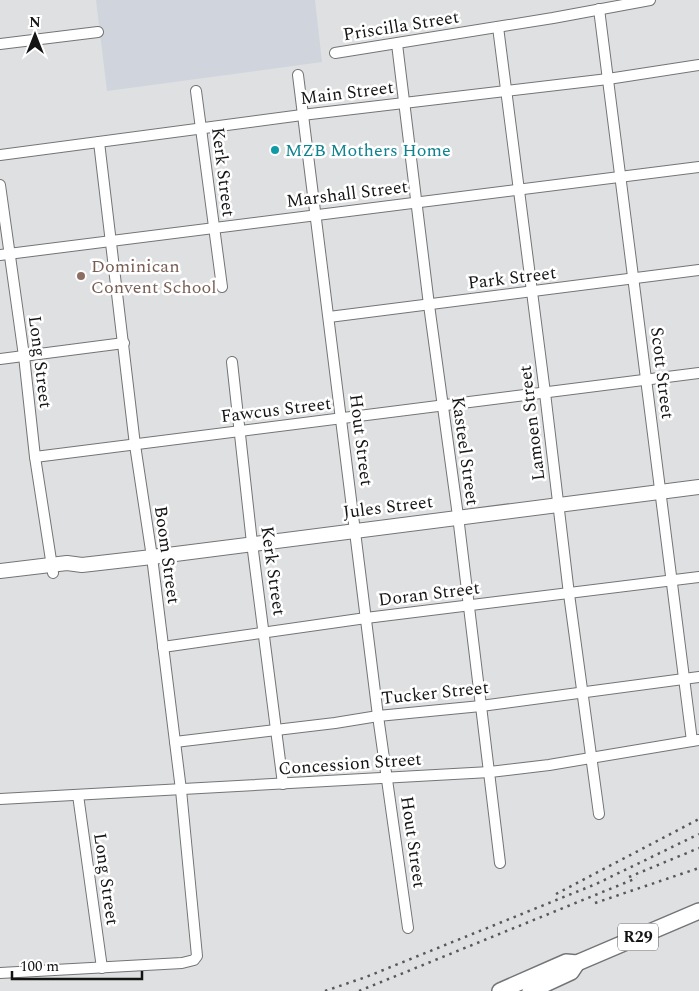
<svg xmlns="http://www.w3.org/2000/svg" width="699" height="991" font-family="Spectral,serif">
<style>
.built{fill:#d0d5dd}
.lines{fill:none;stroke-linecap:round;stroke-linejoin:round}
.minor-casing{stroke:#737476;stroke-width:12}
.secondary-casing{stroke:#737476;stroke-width:16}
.primary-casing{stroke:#737476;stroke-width:18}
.minor{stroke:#fff;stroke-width:10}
.secondary{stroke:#fff;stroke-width:14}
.primary{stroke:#fff;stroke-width:15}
.rail{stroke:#585859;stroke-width:2.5;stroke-dasharray:2.5 5;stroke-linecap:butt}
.culture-dot{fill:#0f9aa8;stroke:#fff;stroke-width:2}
.education-dot{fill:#8d6e63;stroke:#fff;stroke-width:2}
.labels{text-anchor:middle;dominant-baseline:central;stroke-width:5;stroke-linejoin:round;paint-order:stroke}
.shield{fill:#fff;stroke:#5a5a5b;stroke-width:1}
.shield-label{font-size:16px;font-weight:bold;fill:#141415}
.street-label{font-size:18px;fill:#141415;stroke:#fff}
.culture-label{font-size:18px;fill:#0d838f;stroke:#fff;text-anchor:start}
.education-label{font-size:18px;fill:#785e54;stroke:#fff;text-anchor:start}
</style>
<rect width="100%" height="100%" fill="#dee0e1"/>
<polygon class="built" points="96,0 315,0 322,62 107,91"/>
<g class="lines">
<defs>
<g id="minor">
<polyline points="599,9 692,741"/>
<polyline points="498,27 545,393 569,594 599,814"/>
<polyline points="0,44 98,32"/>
<polyline points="397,44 429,305 458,516 500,863"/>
<polyline points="335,53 553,18 650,0"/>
<polyline points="298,75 378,716 408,928"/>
<polyline points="196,91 222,287"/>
<polyline points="0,155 302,115 608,79 699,65"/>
<polyline points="0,185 24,356 35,457 53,573"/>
<polyline points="0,255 699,167"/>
<polyline points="329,317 699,270"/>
<polyline points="0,359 124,343"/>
<polyline points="232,362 252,543 283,784"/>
<polyline points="35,457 699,373"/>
<polyline points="163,647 366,618 699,577"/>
<polyline points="175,742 335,723 378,716 481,706 699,677"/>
<polyline points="78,795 102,968"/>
<polyline points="0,799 490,772 549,765 698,740"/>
<polyline points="0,973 182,963 194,960 197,956 181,790 152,557 135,445 99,142"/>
</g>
<polyline id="secondary" points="0,571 67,563 82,565 152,557 699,487"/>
<g id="primary">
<polyline points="500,991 566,962 577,963 699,911"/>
<polyline points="530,991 571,972 577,963"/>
</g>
</defs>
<use href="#minor" class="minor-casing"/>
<use href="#secondary" class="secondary-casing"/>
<use href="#primary" class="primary-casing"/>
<use href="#minor" class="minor"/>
<use href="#secondary" class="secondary"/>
<use href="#primary" class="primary"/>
<g class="rail">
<polyline points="629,877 699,848"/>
<polyline points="556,894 699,819"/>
<polyline points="595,903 699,868"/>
<polyline points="325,991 366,977 596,884 699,834"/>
<polyline points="359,991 637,878"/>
</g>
</g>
<circle class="culture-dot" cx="275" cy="150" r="5"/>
<circle class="education-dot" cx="81" cy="276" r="5"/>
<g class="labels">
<rect class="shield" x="618" y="923.5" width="40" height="27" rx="4"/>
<g class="shield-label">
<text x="638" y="937">R29</text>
</g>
<g class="street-label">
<text transform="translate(401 26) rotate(-9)">Priscilla Street</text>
<text transform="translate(347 93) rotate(-7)">Main Street</text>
<text transform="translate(223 172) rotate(83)">Kerk Street</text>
<text transform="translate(347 194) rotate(-7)">Marshall Street</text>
<text transform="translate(512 278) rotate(-7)">Park Street</text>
<text transform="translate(40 362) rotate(83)">Long Street</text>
<text transform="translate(662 373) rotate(83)">Scott Street</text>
<text transform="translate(276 410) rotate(-7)">Fawcus Street</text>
<text transform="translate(532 423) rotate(-97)">Lamoen Street</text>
<text transform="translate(361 440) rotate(83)">Hout Street</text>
<text transform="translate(465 451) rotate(82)">Kasteel Street</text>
<text transform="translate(388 507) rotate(-7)">Jules Street</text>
<text transform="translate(167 555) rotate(82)">Boom Street</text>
<text transform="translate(273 571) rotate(82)">Kerk Street</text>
<text transform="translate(429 594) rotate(-7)">Doran Street</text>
<text transform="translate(435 693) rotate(-6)">Tucker Street</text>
<text transform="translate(350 764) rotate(-4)">Concession Street</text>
<text transform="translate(413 842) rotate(82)">Hout Street</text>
<text transform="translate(106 879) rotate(82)">Long Street</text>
</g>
<g class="culture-label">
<text x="285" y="150">MZB Mothers Home</text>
</g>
<g class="education-label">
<text x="91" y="266">Dominican<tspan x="91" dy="21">Convent School</tspan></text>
</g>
</g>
<g transform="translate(35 35)" stroke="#ffffff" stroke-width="4" paint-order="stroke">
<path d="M0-4L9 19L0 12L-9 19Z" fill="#141415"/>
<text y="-8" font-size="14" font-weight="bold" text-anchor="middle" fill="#141415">N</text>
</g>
<path d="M12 971v8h130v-8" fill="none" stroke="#141415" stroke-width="2.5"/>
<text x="20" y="971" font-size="15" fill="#141415" stroke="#ffffff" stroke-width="4" paint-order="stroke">100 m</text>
</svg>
